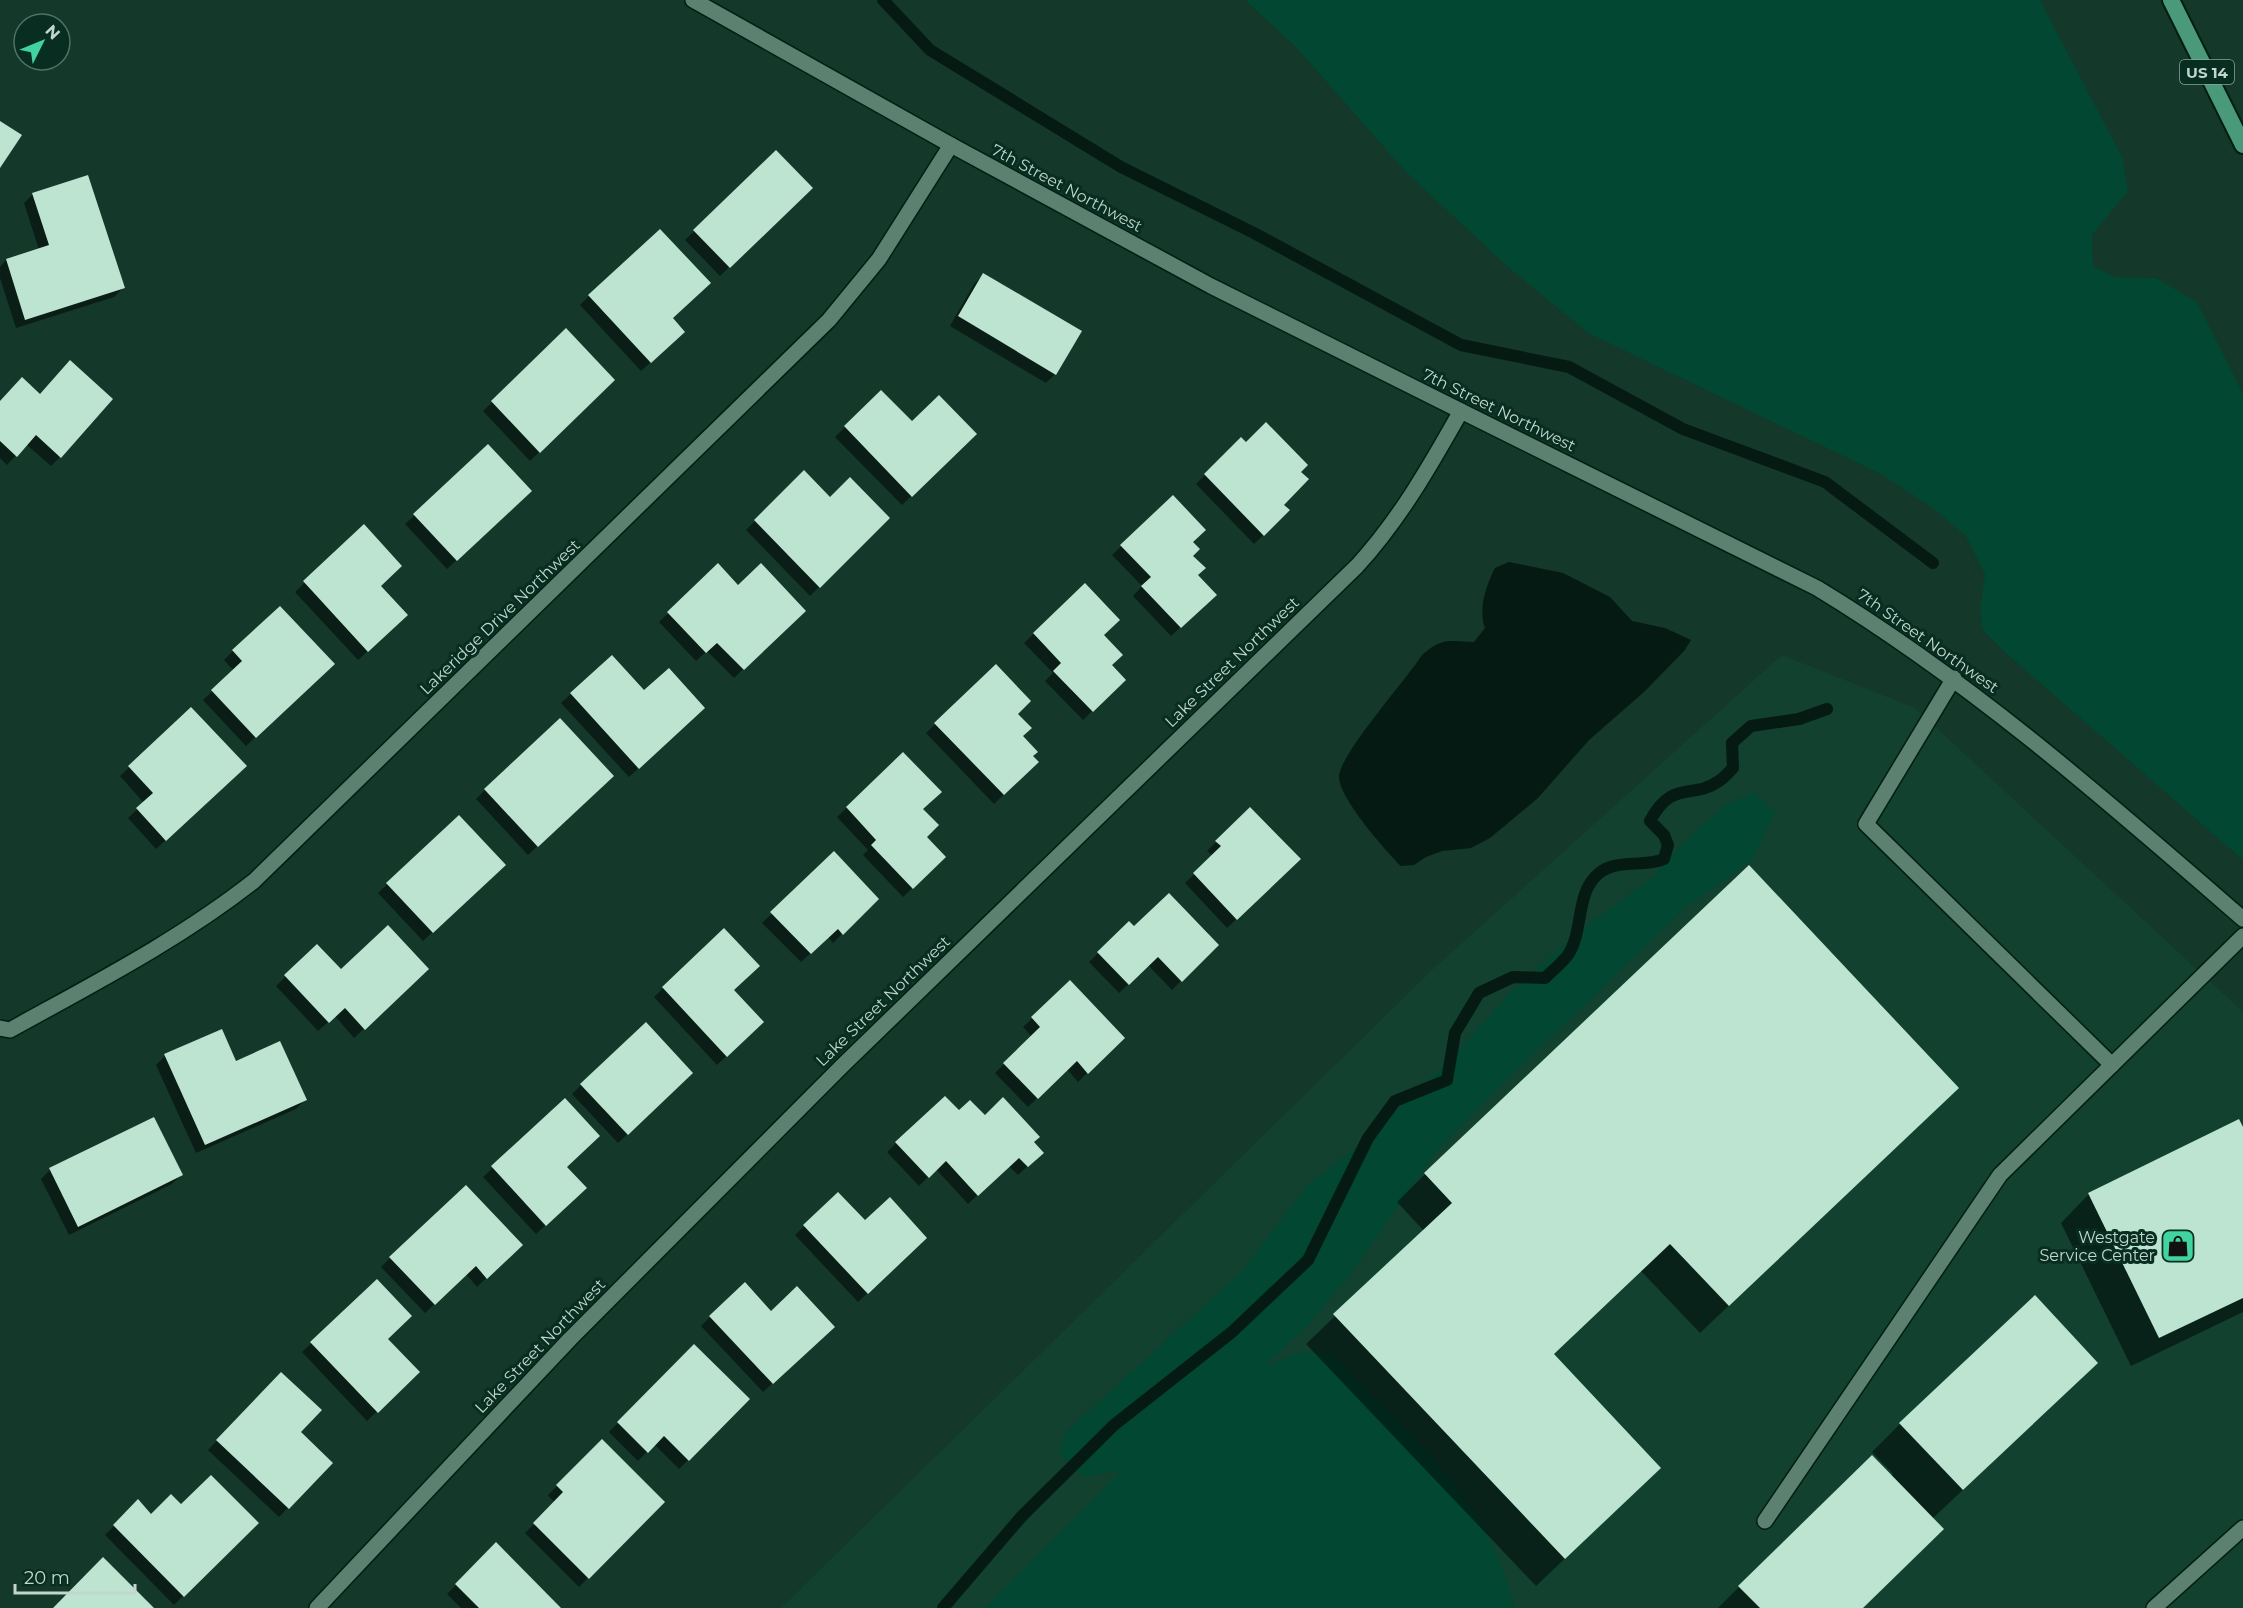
<svg xmlns="http://www.w3.org/2000/svg" width="2243" height="1608" font-family="Montserrat,sans-serif">
<style>
.built{fill:#124130}
.green{fill:#014731}
.water{fill:#051a12}
.shadow{fill:#0007}
.lines{fill:none;stroke-linecap:round;stroke-linejoin:round}
.stream{stroke:#051a12;stroke-width:12}
.building{fill:#bce4d1}
.service-casing{stroke:#031e14;stroke-width:18}
.minor-casing{stroke:#031e14;stroke-width:18}
.tertiary-casing{stroke:#031e14;stroke-width:18}
.trunk-casing{stroke:#031e14;stroke-width:20}
.service{stroke:#5c8171;stroke-width:15}
.minor{stroke:#5c8171;stroke-width:15}
.tertiary{stroke:#5c8171;stroke-width:15}
.trunk{stroke:#4a997a;stroke-width:16}
.labels{text-anchor:middle;dominant-baseline:central;stroke-width:6;stroke-linejoin:round;paint-order:stroke}
.shield{fill:#082e21;stroke:#8ba499;stroke-width:1.5}
.shield-label{font-size:15px;font-weight:bold;fill:#c3d6cd}
.street-label{font-size:16px;fill:#c3d6cd;stroke:#082e21}
.poi-label{font-size:16px;fill:#c3d6cd;stroke:#082e21;text-anchor:end}
</style>
<rect width="100%" height="100%" fill="#14382a"/>
<polygon class="built" points="1782,655 1915,708 2243,1012 2243,1608 781,1608 1432,970"/>
<g class="green">
<polygon points="1245,0 2040,0 2122,157 2128,191 2092,235 2093,266 2114,277 2156,278 2197,302 2243,394 2243,860 2006,653 1982,629 1980,610 1985,574 1966,536 1934,509 1881,474 1588,333 1508,267 1406,172 1295,46"/>
<path d="M1754,793L1775,812L1752,860L1685,908L1504,1082L1436,1152L1349,1276L1307,1326L1264,1366C1291,1359 1296,1346 1329,1355C1339,1357 1360,1383 1368,1392C1435,1458 1492,1513 1514,1608H985L1122,1470L1084,1477L1060,1455L1064,1434L1240,1273L1307,1186L1368,1138L1449,1061L1506,997L1580,931L1653,877L1695,831L1726,805Z"/>
</g>
<path class="water" d="M1509,562L1563,573L1610,597L1632,621L1665,628L1691,640L1684,651L1644,692L1589,740L1538,798L1490,838L1471,848L1442,851L1426,857L1414,865L1401,866C1386,851 1338,797 1339,776C1341,753 1406,680 1422,655C1442,637 1449,641 1474,642L1485,628C1478,608 1486,586 1495,568Z"/>
<g class="shadow">
<polygon points="776,152 811,188 720,276 685,240"/>
<polygon points="33,194 123,288 114,297 16,328 0,278 0,267 6,260 39,250 24,203"/>
<polygon points="983,275 1055,374 1046,383 950,326 974,284"/>
<polygon points="589,296 671,319 674,341 641,371 580,305"/>
<polygon points="566,330 613,380 530,461 483,411"/>
<polygon points="12,389 60,457 51,466 26,444 7,465 0,458 0,402"/>
<polygon points="881,392 911,424 975,434 902,505 835,437"/>
<polygon points="1241,439 1299,472 1281,505 1288,511 1254,544 1196,484"/>
<polygon points="803,472 829,499 888,518 810,596 746,530"/>
<polygon points="1173,497 1191,542 1191,556 1196,575 1215,595 1171,636 1133,596 1142,586 1112,555"/>
<polygon points="521,500 447,569 405,524 415,515"/>
<polygon points="364,526 379,586 397,624 358,660 295,592"/>
<polygon points="718,566 738,587 804,611 734,678 707,651 696,661 659,622"/>
<polygon points="1085,585 1110,665 1124,680 1083,720 1045,681 1053,673 1024,643"/>
<polygon points="233,651 323,673 246,746 203,700 234,671 224,660"/>
<polygon points="612,657 644,692 694,717 629,777 561,703"/>
<polygon points="996,666 1016,714 1021,736 1037,762 994,804 926,733"/>
<polygon points="191,709 236,775 156,849 128,818 144,803 120,776"/>
<polygon points="903,754 921,809 925,837 944,857 903,897 863,855 868,850 837,817"/>
<polygon points="603,785 528,855 476,799 485,790"/>
<polygon points="1250,809 1299,859 1227,928 1185,883 1213,856 1207,851"/>
<polygon points="459,817 495,874 423,941 378,893"/>
<polygon points="834,854 877,899 833,943 828,937 801,962 762,923"/>
<polygon points="1129,923 1134,929 1217,945 1172,990 1148,965 1119,993 1089,962"/>
<polygon points="724,930 733,990 753,1031 717,1065 654,997"/>
<polygon points="317,946 341,971 418,978 354,1038 335,1016 318,1031 276,986"/>
<polygon points="1070,982 1123,1038 1078,1082 1067,1069 1028,1107 995,1073 1032,1037 1023,1027"/>
<polygon points="165,1056 236,1063 305,1100 296,1109 196,1153 156,1065"/>
<polygon points="682,1082 618,1143 572,1094 581,1085"/>
<polygon points="565,1100 565,1167 576,1197 536,1234 483,1177"/>
<polygon points="959,1113 985,1117 1032,1142 1032,1162 1018,1175 1009,1166 968,1204 936,1169 919,1186 887,1152 896,1143"/>
<polygon points="1929,1116 1700,1333 1641,1271 1552,1354 1631,1496 1536,1586 1306,1344 1424,1231 1397,1202 1425,1174"/>
<polygon points="2243,1130 2243,1312 2131,1366 2061,1223 2089,1194"/>
<polygon points="50,1170 181,1175 172,1184 69,1235 41,1179"/>
<polygon points="838,1194 865,1222 916,1247 858,1302 795,1235"/>
<polygon points="520,1245 477,1287 466,1274 425,1313 381,1267 390,1258"/>
<polygon points="377,1281 386,1339 418,1372 367,1421 302,1352"/>
<polygon points="710,1317 824,1336 763,1392 701,1326"/>
<polygon points="694,1346 748,1399 679,1469 654,1444 638,1461 609,1432"/>
<polygon points="282,1374 299,1432 331,1463 279,1517 208,1450"/>
<polygon points="2068,1391 1932,1519 1862,1608 1718,1608 1739,1587 1893,1474 1872,1452 1900,1424"/>
<polygon points="602,1441 663,1502 579,1587 525,1533 555,1503 548,1495"/>
<polygon points="138,1502 151,1516 181,1506 256,1523 174,1605 105,1535"/>
<polygon points="496,1545 559,1608 461,1608 447,1594"/>
</g>
<g class="lines">
<g class="stream">
<polyline points="883,0 930,50 1121,167 1254,233 1461,345 1569,367 1683,429 1825,482 1933,563"/>
<path d="M943,1608L1022,1516L1114,1425L1232,1332L1308,1260L1368,1138L1395,1101L1447,1080L1455,1033L1479,993L1513,977L1545,978C1552,971 1562,963 1568,955C1584,931 1575,894 1598,874C1616,858 1643,868 1664,859L1668,845L1664,835L1650,821C1672,779 1692,800 1719,781C1724,778 1729,772 1733,768L1732,743L1751,726L1799,719L1827,709"/>
</g>
</g>
<g class="building">
<polygon points="0,121 22,135 0,168"/>
<polygon points="776,150 813,188 730,268 693,230"/>
<polygon points="88,175 125,288 25,320 6,259 49,245 32,193"/>
<polygon points="660,229 711,283 673,318 685,332 651,363 588,295"/>
<polygon points="983,273 1082,331 1056,375 958,316"/>
<polygon points="566,328 615,380 540,453 491,401"/>
<polygon points="70,360 113,399 61,458 36,435 17,457 0,441 0,401 22,377 40,394"/>
<polygon points="881,390 912,421 939,395 977,434 912,497 844,426"/>
<polygon points="1266,422 1308,465 1301,472 1309,479 1284,505 1290,510 1264,536 1204,474 1241,437 1246,442"/>
<polygon points="488,444 532,491 457,561 413,514"/>
<polygon points="804,470 830,497 850,477 890,518 820,588 754,520"/>
<polygon points="1173,495 1206,530 1193,542 1200,549 1193,556 1206,568 1198,575 1217,595 1181,628 1141,586 1151,577 1120,545"/>
<polygon points="364,524 402,566 381,586 408,615 368,652 303,581"/>
<polygon points="718,563 738,585 761,563 806,611 744,670 717,643 706,653 667,612"/>
<polygon points="1085,583 1120,620 1104,635 1123,655 1112,665 1126,680 1093,712 1053,671 1061,663 1033,633"/>
<polygon points="280,606 335,664 256,738 211,690 242,661 232,650"/>
<polygon points="612,655 644,690 669,668 705,708 639,769 570,693"/>
<polygon points="996,664 1031,701 1018,714 1032,728 1023,736 1038,752 1033,756 1039,762 1004,795 934,723"/>
<polygon points="191,707 247,766 166,841 136,808 153,793 128,766"/>
<polygon points="560,718 614,776 538,847 484,789"/>
<polygon points="903,752 942,792 923,809 939,825 927,837 946,857 913,889 871,845 876,840 846,807"/>
<polygon points="1250,807 1301,859 1237,920 1193,873 1221,846 1215,841"/>
<polygon points="459,815 506,865 433,933 386,883"/>
<polygon points="834,851 879,899 843,935 838,929 811,954 770,912"/>
<polygon points="1749,865 1959,1088 1729,1306 1670,1244 1554,1354 1661,1468 1565,1559 1333,1314 1452,1203 1424,1173"/>
<polygon points="1169,893 1219,945 1182,982 1158,957 1129,985 1097,952 1129,921 1134,926"/>
<polygon points="388,925 429,969 365,1030 345,1008 329,1023 284,975 317,944 341,969"/>
<polygon points="724,928 760,966 734,990 764,1022 727,1057 662,987"/>
<polygon points="1070,980 1125,1038 1088,1074 1077,1061 1038,1099 1003,1063 1040,1027 1031,1017"/>
<polygon points="646,1022 693,1073 628,1135 580,1084"/>
<polygon points="222,1029 236,1061 280,1041 307,1100 205,1145 164,1054"/>
<polygon points="945,1096 959,1110 970,1100 985,1115 1003,1097 1040,1137 1034,1142 1044,1153 1028,1167 1019,1158 978,1196 946,1161 929,1178 895,1142"/>
<polygon points="565,1098 600,1136 567,1167 587,1188 546,1226 491,1166"/>
<polygon points="154,1117 183,1175 78,1227 49,1168"/>
<polygon points="2239,1119 2243,1127 2243,1298 2159,1338 2088,1193"/>
<polygon points="466,1185 523,1245 487,1279 476,1266 435,1305 389,1257"/>
<polygon points="838,1192 865,1220 890,1197 927,1238 868,1294 803,1225"/>
<polygon points="377,1279 412,1316 388,1339 420,1372 378,1413 310,1342"/>
<polygon points="745,1282 771,1311 797,1286 835,1327 773,1384 709,1316"/>
<polygon points="2035,1295 2098,1363 1963,1490 1899,1423"/>
<polygon points="694,1344 750,1399 689,1461 664,1436 648,1453 617,1422"/>
<polygon points="281,1372 322,1410 301,1432 333,1463 289,1509 216,1440"/>
<polygon points="602,1439 665,1502 589,1579 533,1523 563,1492 556,1485"/>
<polygon points="1872,1455 1944,1529 1863,1608 1760,1608 1738,1586"/>
<polygon points="211,1475 259,1523 184,1597 113,1525 138,1499 151,1514 171,1494 181,1504"/>
<polygon points="496,1542 561,1608 479,1608 455,1584"/>
<polygon points="103,1557 154,1608 53,1608"/>
</g>
<g class="lines">
<defs>
<g id="service">
<polyline points="1954,678 1866,824 2112,1065"/>
<polyline points="1765,1521 2000,1175 2243,936"/>
<polyline points="2154,1608 2243,1528"/>
</g>
<g id="minor">
<path d="M0,1028L10,1030C93,984 179,940 254,881L829,320L879,259L951,145"/>
<path d="M317,1608L570,1339L842,1066L1357,566C1400,519 1430,466 1461,411L1817,588C1972,682 2107,801 2243,919"/>
</g>
<polyline id="tertiary" points="693,0 951,145 1211,286 1461,411"/>
<polyline id="trunk" points="2171,0 2243,145"/>
</defs>
<use href="#service" class="service-casing"/>
<use href="#minor" class="minor-casing"/>
<use href="#tertiary" class="tertiary-casing"/>
<use href="#trunk" class="trunk-casing"/>
<use href="#service" class="service"/>
<use href="#minor" class="minor"/>
<use href="#tertiary" class="tertiary"/>
<use href="#trunk" class="trunk"/>
</g>
<defs>
<symbol id="shop-square" viewBox="-11 -11 22 22"><rect x="-9" y="-9" width="18" height="18" rx="4" fill="#41d4a1" stroke="#082e21"/><path d="M-5-2.5h2.3a2.7 3.5 0 0 1 5.4 0H5L5.5 6h-11ZM-1.5-2.5h3a1.5 2.3 0 0 0-3 0Z" fill="#111"/></symbol>
</defs>
<g fill-rule="evenodd">
<use href="#shop-square" x="2159" y="1227" width="38" height="38"/>
</g>
<g class="labels">
<rect class="shield" x="2180" y="60" width="54" height="24" rx="4.5"/>
<g class="shield-label">
<text x="2207" y="72">US 14</text>
</g>
<g class="street-label">
<text transform="translate(1067 188) rotate(28)">7th Street Northwest</text>
<text transform="translate(1499 410) rotate(26)">7th Street Northwest</text>
<text transform="translate(500 617) rotate(-44)">Lakeridge Drive Northwest</text>
<text transform="translate(1928 641) rotate(35)">7th Street Northwest</text>
<text transform="translate(1232 662) rotate(-44)">Lake Street Northwest</text>
<text transform="translate(883 1001) rotate(-44)">Lake Street Northwest</text>
<text transform="translate(540 1346) rotate(-46)">Lake Street Northwest</text>
</g>
<g class="poi-label">
<text x="2155" y="1237">Westgate<tspan x="2155" dy="18">Service Center</tspan></text>
</g>
</g>
<g transform="translate(42 42) rotate(47)"><circle r="28" fill="#082e21" stroke="#537166" stroke-width="1.5"/>
<path d="M0-4.5L10 22L0 15L-10 22Z" fill="#41d4a1"/>
<text y="-9" font-size="16" font-weight="bold" text-anchor="middle" fill="#c3d6cd">N</text>
</g>
<path d="M15 1584v9h120v-9" fill="none" stroke="#c3d6cd" stroke-width="3"/>
<text x="24" y="1584" font-size="18" fill="#c3d6cd" stroke="#082e21" stroke-width="4.5" paint-order="stroke">20 m</text>
</svg>
